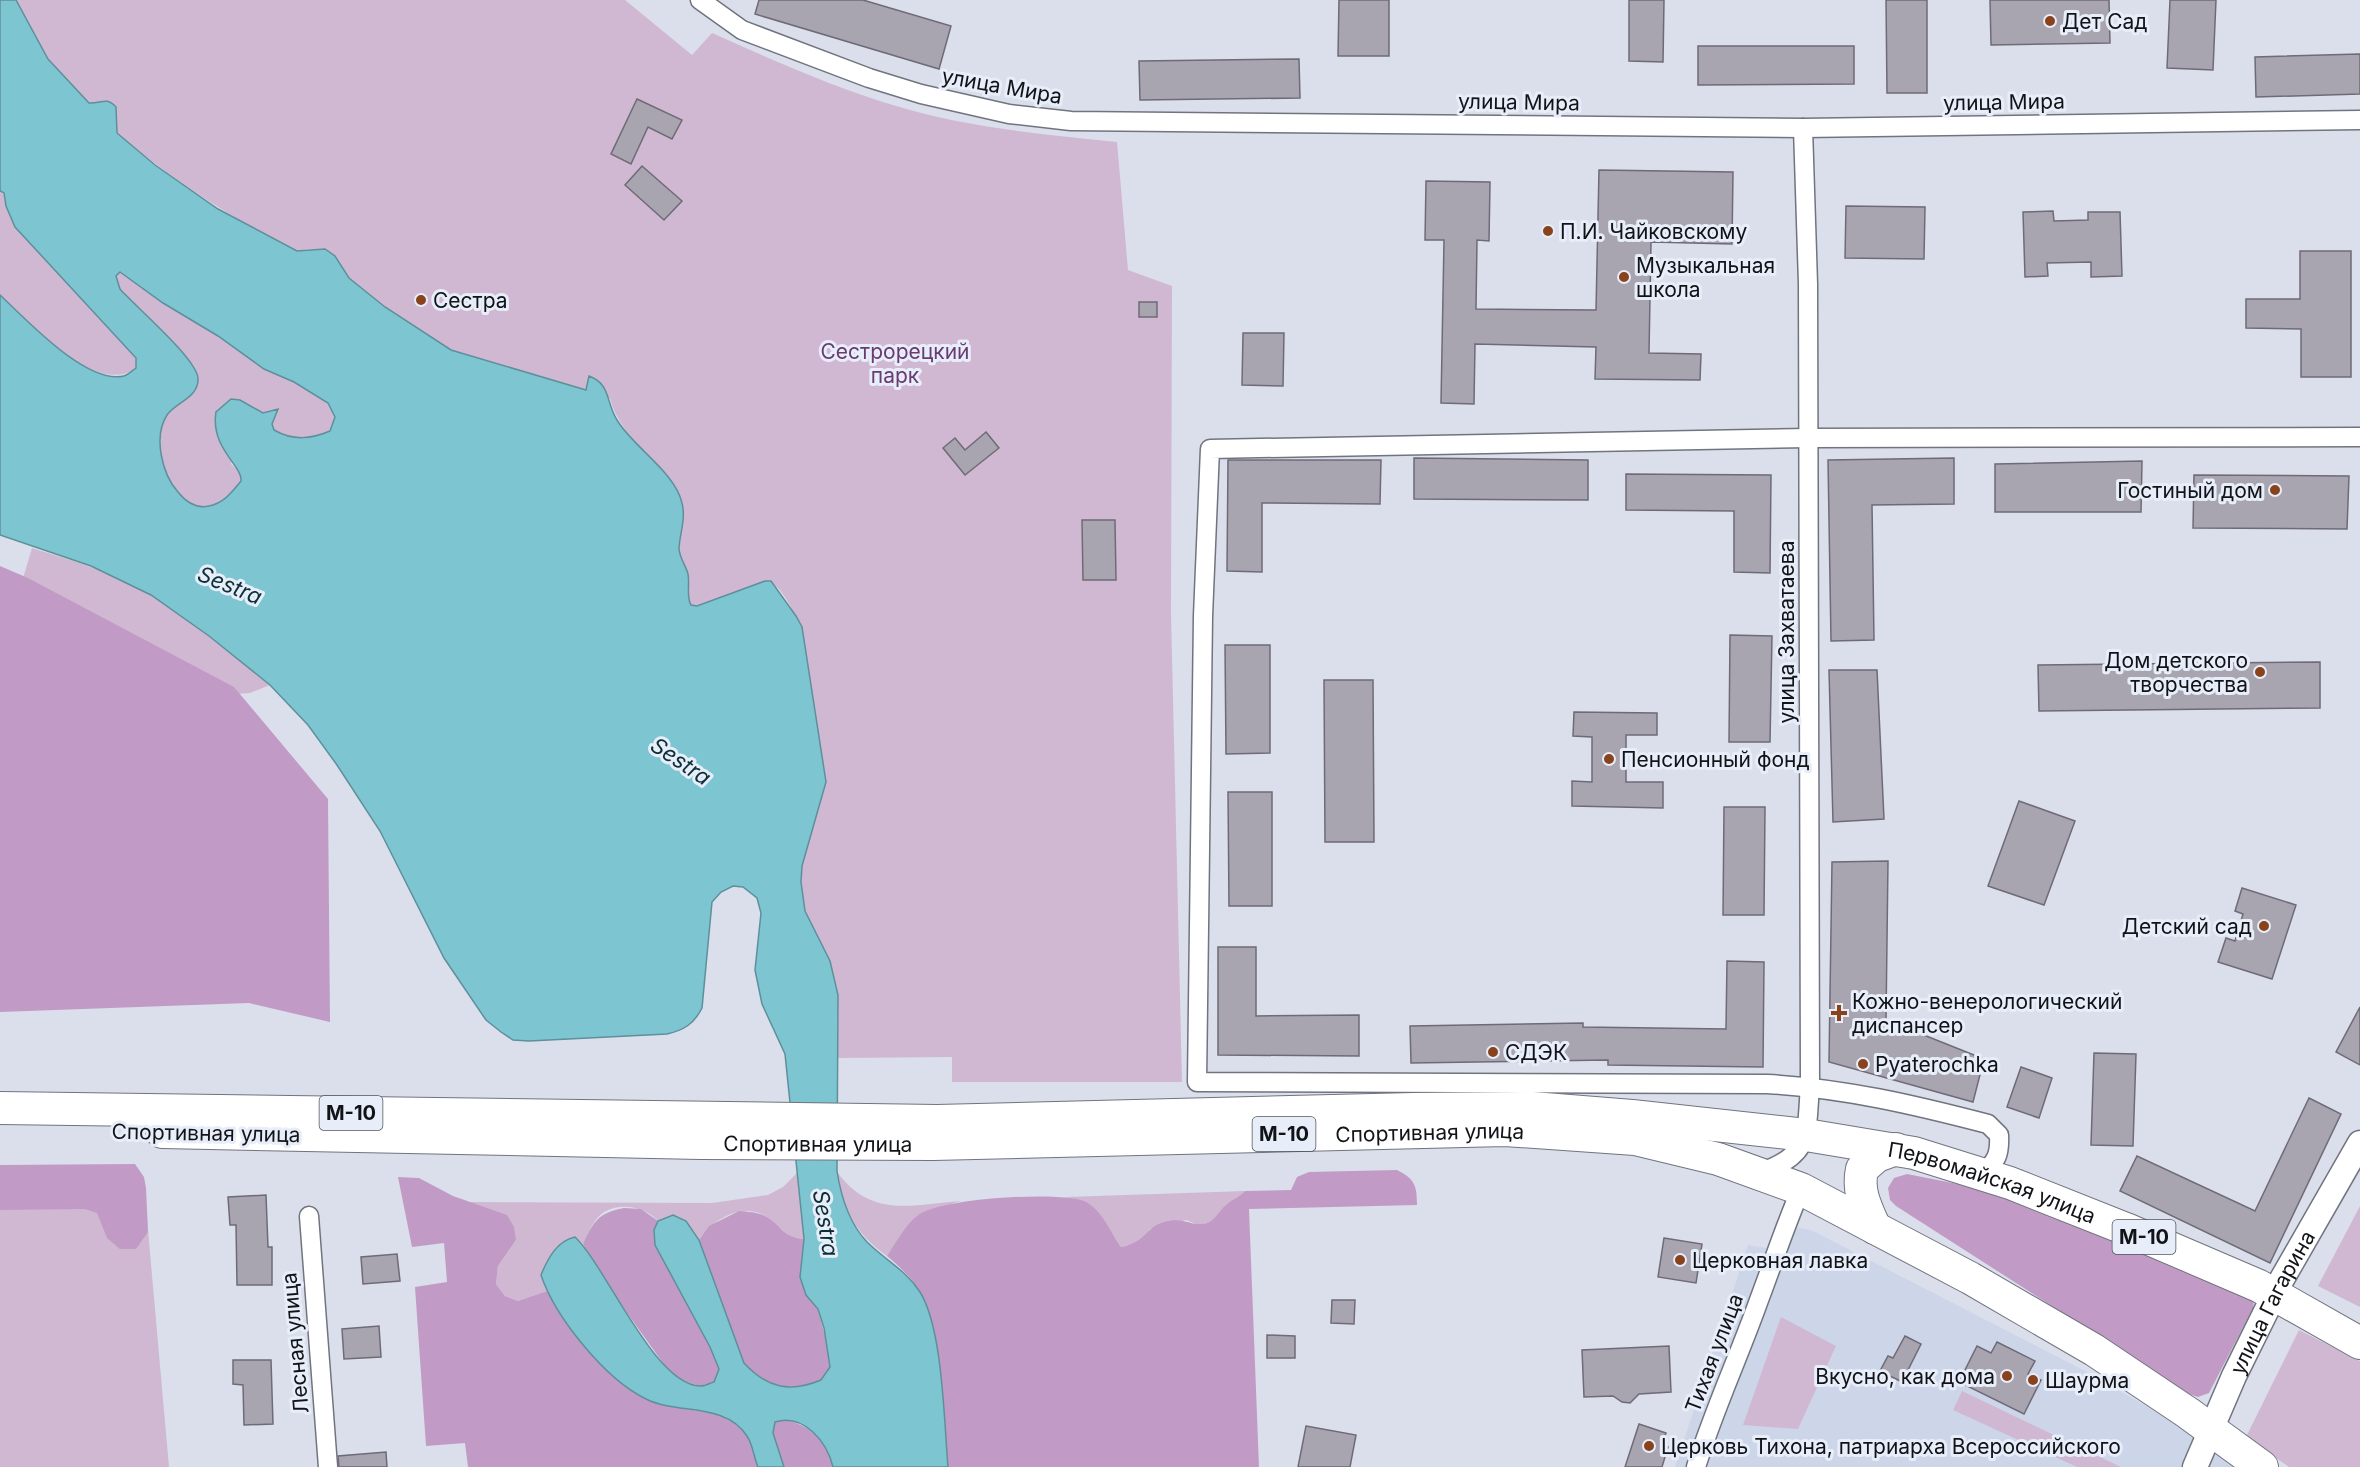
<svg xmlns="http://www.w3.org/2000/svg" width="2360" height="1467" font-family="Inter,sans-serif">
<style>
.built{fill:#cdd5e8}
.green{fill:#d0b8d3}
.forest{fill:#c19bc5}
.water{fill:#7ec5d2;stroke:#5d909a;stroke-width:1.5;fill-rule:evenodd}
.building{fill:#a8a5b1;stroke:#6e6b77;stroke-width:1.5}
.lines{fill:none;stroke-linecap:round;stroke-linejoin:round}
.street-casing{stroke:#70747f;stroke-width:21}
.secondary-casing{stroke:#70747f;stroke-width:27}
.highway-casing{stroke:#70747f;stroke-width:34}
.street{stroke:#fff;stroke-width:18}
.secondary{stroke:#fff;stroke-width:24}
.highway{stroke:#fff;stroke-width:32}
.poi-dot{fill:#88421c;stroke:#e7edf9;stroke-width:2}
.labels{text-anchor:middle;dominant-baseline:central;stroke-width:6;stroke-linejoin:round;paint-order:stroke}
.shield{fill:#e7edf9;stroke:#51545b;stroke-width:1.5}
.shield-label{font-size:20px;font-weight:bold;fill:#111317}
.poi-label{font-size:21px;fill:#111317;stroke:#e7edf9;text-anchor:start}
.street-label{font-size:21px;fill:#111317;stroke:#e7edf9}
.park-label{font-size:21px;fill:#6a3a71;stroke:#e7edf9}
.water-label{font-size:22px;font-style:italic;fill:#0b2f35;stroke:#e7edf9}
</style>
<rect width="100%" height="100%" fill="#dadfeb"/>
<polygon class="built" points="1793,1227 1811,1230 2085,1371 2195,1434 2243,1467 1675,1467 1748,1245 1772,1249"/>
<g class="green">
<path d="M16,0H625L692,55L712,33C772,60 833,87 896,106C968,128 1043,134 1117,142L1128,270L1172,286L1171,613L1182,1082H952V1057L837,1058L838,995L830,961L805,911L801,882L796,616C789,604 779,582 765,581L697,606L691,605C686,597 690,584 688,574C686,566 679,557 679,548C680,533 686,514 681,498C668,462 621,443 610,398L451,350L385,307L349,278L341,266L310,249L297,251L285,246C225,213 169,178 117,133V116L89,103L48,59Z"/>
<path d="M0,191L5,196L6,206L136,359V368C96,398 29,321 0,295Z"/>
<path d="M120,272L163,303L218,336L264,369L294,382L328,403L335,417L330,431C311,439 293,441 274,430L272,424L277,410L263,413L246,404L231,464L239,471L241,481C222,504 200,519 177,491C170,483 163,474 162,463C161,449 158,425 168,413C185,394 204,398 194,366L120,289L116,276Z"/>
<path d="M32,548C73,561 116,573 153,596C194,622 232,654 270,685L250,693L205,696L21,585Z"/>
<path d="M837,1172C871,1218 910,1205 960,1201L917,1216L887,1256C855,1233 844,1211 837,1172Z"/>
<path d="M797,1173L804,1239C783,1237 785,1229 769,1218C744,1201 714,1218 699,1240L694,1231L673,1215L658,1221C646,1207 621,1202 604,1212C593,1219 589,1233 583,1244L575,1237L541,1275L547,1291L518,1301L505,1296L496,1284L498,1266L516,1240L470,1202L712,1203L768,1195L783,1187Z"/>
<path d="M1245,1191L1238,1198L1227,1204L1212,1222L1199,1225L1186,1220L1150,1229C1142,1241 1135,1244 1121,1247C1103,1220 1099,1205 1066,1197Z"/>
<polygon points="145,1196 169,1467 0,1467 0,1198"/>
<polygon points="2360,1206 2360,1307 2318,1286"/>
<polygon points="1781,1317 1836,1346 1798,1429 1743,1425"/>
<polygon points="2299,1330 2360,1361 2360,1467 2289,1467 2246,1437"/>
<polygon points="1962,1391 2121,1467 2077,1467 1953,1410"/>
</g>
<g class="forest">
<polygon points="0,566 28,578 234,687 328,799 330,1022 249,1003 0,1012"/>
<polygon points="135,1164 144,1177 146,1188 148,1232 136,1249 120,1249 107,1238 97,1213 85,1209 0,1210 0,1165"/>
<path d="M1397,1170C1415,1179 1417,1186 1417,1205L1249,1209L1259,1467H948C943,1419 944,1335 921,1294C913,1279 900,1267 887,1256C896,1243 905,1225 917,1216C939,1198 1058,1191 1084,1201C1101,1208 1111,1233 1121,1247C1147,1242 1144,1228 1164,1222C1182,1217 1189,1225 1201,1224C1214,1224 1217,1213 1226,1205C1232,1199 1239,1198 1245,1191L1291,1190L1297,1177L1309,1172Z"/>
<polygon points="1907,1174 2003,1193 2254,1301 2253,1308 2209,1393 2198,1397 2189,1394 1896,1206 1890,1200 1888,1188 1894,1178"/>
<polygon points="398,1177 419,1178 453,1196 507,1215 514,1227 516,1240 498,1266 496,1284 505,1296 518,1301 547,1291 602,1366 623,1383 674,1407 717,1414 737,1425 748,1437 758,1467 468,1467 465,1443 426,1446 415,1287 447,1282 444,1243 412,1247"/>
<path d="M624,1208L641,1209L658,1221L654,1230L656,1245L710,1347L719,1369L715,1382L700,1386L683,1381L668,1370L607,1285L583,1244C594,1221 598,1213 624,1208Z"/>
<path d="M739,1211C749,1212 758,1212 767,1217C785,1228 780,1236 804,1239L800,1277L806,1295L818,1309L828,1348L830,1367L822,1380C791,1392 767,1388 744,1363L699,1240L709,1226Z"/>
<path d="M784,1419C811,1426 826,1440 833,1467H784L773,1433L775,1422Z"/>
</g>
<path class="water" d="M0,0H16L48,59L89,103C101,104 106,96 116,107L117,133L155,165L218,209L297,251L325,249L335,256L349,278L385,307L451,350L586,390L589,376C611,384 606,403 617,420C633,447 675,472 682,503C686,519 680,532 679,548C679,557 686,566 688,574C690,584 686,597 691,605L697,606L765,581H771L796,616L802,627L826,782L802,866L801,882L805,911L830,961L838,995L837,1171C841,1197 849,1223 867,1242C885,1260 906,1270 920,1292C943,1329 944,1422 948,1467H833C827,1442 804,1413 775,1422L773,1433L784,1467H758C754,1458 753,1445 747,1436C725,1402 678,1415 646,1399C605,1379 555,1317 541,1275C548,1258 557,1241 575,1237C606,1266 655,1387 701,1386C705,1386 710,1383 714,1382L719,1369L710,1347L655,1245L654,1230L658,1221L673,1215L686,1221L699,1240L744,1363C767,1388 790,1393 821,1380L830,1367L824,1328L818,1309L806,1295L800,1277L804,1239L785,1054L762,1004L755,970L761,913L757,898L743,887L733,886L721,892L712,902L702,1008C694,1024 684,1030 667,1034L529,1041L513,1040L501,1032L486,1020L444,958L380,831L337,765L308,725L270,685L209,636L151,595L91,566L0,535V295C26,319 86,385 124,376C128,375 133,370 136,368V358L124,345L15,227L6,206L4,193L0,191ZM120,272L163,303L218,336L264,369L294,382L328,403L335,417L330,431C311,439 293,441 274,430L272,424L278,409L263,413L240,400L231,399L216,412C210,448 243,466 241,481C232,492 224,503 209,506C196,509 186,502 178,492C162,474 153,437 167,415C176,402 199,398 198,378C196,358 136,307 120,289L116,276Z"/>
<g class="building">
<polygon points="759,0 863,0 951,26 939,69 755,14"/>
<polygon points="1339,0 1389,0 1389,56 1338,56"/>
<polygon points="1629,0 1664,0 1663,62 1629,61"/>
<polygon points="1886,0 1927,0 1927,93 1887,93"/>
<polygon points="1990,0 2109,0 2110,43 1991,45"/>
<polygon points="2170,0 2216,0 2213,70 2167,68"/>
<polygon points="1698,46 1854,46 1854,84 1698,85"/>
<polygon points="2360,54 2360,94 2256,97 2255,57"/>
<polygon points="1299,59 1300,98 1140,100 1139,61"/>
<polygon points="637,99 682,120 672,139 648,127 631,164 611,154"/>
<polygon points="642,166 682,201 664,220 625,185"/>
<polygon points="1599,170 1733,172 1732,244 1651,242 1649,353 1701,354 1700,380 1595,379 1596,347 1475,344 1474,404 1441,403 1444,240 1425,240 1426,181 1490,182 1489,241 1477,240 1476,309 1596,310"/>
<polygon points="1846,206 1925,207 1924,259 1845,258"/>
<polygon points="2053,211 2054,221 2088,220 2088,212 2120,212 2122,276 2091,277 2091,262 2047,263 2048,276 2025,277 2023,212"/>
<polygon points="2300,251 2351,251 2351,377 2301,377 2301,329 2246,328 2246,299 2300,299"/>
<rect x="1139" y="302" width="18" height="15"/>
<polygon points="1243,333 1284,333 1283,386 1242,385"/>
<polygon points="986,432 999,448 965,475 943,448 955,438 965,450"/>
<polygon points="1414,458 1588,460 1588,500 1414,499"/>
<polygon points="1954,458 1954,504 1872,505 1874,640 1831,641 1828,460"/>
<polygon points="1228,460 1381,460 1380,504 1262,503 1262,572 1227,571"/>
<polygon points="2142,461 2141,512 1995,512 1995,464"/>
<polygon points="1626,474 1771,475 1770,573 1734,572 1734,511 1626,510"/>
<polygon points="2194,475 2349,476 2347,529 2193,528"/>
<polygon points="1082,520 1115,520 1116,580 1083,580"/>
<polygon points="1730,635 1772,636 1770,742 1729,742"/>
<polygon points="1225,645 1270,645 1270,753 1226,754"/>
<polygon points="2320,662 2320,708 2039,711 2038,665"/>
<polygon points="1829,670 1877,670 1884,819 1833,822"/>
<polygon points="1324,680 1373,680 1374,842 1325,842"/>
<polygon points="1574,712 1657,713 1657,735 1626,735 1626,782 1663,782 1663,808 1572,806 1572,781 1592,782 1592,737 1573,736"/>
<polygon points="1228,792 1272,792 1272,906 1229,906"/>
<polygon points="2019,801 2075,821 2044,905 1988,886"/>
<polygon points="1724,807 1765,807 1764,915 1723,915"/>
<polygon points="1888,861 1886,1020 1984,1059 1973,1102 1829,1062 1832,862"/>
<polygon points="2242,888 2296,905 2272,979 2218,962 2226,938 2235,941 2243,914 2235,911"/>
<polygon points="1218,947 1256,947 1256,1016 1359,1015 1359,1056 1218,1055"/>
<polygon points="1727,961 1764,962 1763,1067 1608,1065 1608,1060 1411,1063 1410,1026 1583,1023 1583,1027 1726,1029"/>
<polygon points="2360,1007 2360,1065 2336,1052"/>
<polygon points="2094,1053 2136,1054 2133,1146 2091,1145"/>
<polygon points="2021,1067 2052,1078 2039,1118 2007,1107"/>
<polygon points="2309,1098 2341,1114 2270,1263 2120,1191 2137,1156 2255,1211"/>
<polygon points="266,1195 268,1247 272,1247 272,1285 237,1285 236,1225 230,1225 228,1197"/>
<polygon points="1664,1238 1702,1244 1696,1283 1658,1277"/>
<polygon points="397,1254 400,1281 363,1284 361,1257"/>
<polygon points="1332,1300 1355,1300 1354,1324 1331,1323"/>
<polygon points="379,1326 381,1357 344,1359 342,1329"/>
<polygon points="1267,1335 1295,1336 1295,1358 1267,1358"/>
<polygon points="1905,1336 1921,1344 1902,1382 1880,1371 1888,1356 1893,1358"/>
<polygon points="1997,1342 2035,1361 2028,1374 2041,1380 2024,1414 1959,1382 1977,1346 1991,1353"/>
<polygon points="1669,1346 1671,1392 1639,1394 1630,1403 1622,1402 1613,1396 1584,1397 1582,1350"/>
<polygon points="233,1360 271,1360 273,1424 244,1425 243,1385 233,1384"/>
<polygon points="1639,1424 1666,1433 1662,1445 1668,1447 1662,1467 1625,1467"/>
<polygon points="1306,1426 1356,1435 1350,1467 1298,1467"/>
<polygon points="386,1452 387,1467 339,1467 338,1456"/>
</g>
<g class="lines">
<defs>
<g id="street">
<polyline points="700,0 742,30 869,78 921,94 1009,114 1071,121 1803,128 2360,120"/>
<path d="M1759,1173C1812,1155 1806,1135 1810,1086L1808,284L1803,128"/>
<path d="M1981,1174C1997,1162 2000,1154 1999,1135L1988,1124C1915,1105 1843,1088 1767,1084L1197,1082L1203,616L1210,449L1808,438L2360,437"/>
<polyline points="309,1216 328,1467"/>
<path d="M1696,1467C1714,1410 1739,1356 1759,1300C1773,1263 1785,1226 1801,1189"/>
</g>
<g id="secondary">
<path id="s1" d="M2195,1467L2234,1376L2282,1279L2360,1143"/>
</g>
<g id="highway">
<path id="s2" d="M0,1108L937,1121L1414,1109L1532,1108L1632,1116L1806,1135L1914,1153L2010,1183L2126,1229L2259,1286L2360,1343"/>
<path id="s3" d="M162,1132L701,1143L933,1144L1505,1130L1635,1139L1718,1159L1801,1189L1970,1278L2094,1350L2188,1413L2262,1467"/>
<path d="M1875,1228C1866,1208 1857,1191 1862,1169L1877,1156L1896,1149"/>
</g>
</defs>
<use href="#street" class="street-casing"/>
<use href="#secondary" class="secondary-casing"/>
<use href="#highway" class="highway-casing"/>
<use href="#street" class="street"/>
<use href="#secondary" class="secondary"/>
<use href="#highway" class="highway"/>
</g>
<g class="poi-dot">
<circle cx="2050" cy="21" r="6"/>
<circle cx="1548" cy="231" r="6"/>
<circle cx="1624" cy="277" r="6"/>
<circle cx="421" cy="300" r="6"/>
<circle cx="2275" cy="490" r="6"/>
<circle cx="2260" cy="672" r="6"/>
<circle cx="1609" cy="759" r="6"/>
<circle cx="2264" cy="926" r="6"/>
<path d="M1836 1004h6v6h6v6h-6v6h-6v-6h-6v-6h6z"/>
<circle cx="1493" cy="1052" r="6"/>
<circle cx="1863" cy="1064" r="6"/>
<circle cx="1680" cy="1260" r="6"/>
<circle cx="2007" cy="1376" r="6"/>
<circle cx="2033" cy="1380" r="6"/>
<circle cx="1649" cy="1446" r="6"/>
</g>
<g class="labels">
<g class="shield">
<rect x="319.5" y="1096" width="63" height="34" rx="4.5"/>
<rect x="1252.5" y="1117" width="63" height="34" rx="4.5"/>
<rect x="2112.5" y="1220" width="63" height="34" rx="4.5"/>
</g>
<g class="shield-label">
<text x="351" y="1113">М-10</text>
<text x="1284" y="1134">М-10</text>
<text x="2144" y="1237">М-10</text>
</g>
<g class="poi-label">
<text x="2062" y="21">Дет Сад</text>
<text x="1560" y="231">П.И. Чайковскому</text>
<text x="1636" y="265">Музыкальная<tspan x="1636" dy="24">школа</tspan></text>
<text x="433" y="300">Сестра</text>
<text x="2263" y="490" text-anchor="end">Гостиный дом</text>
<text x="2248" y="660" text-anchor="end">Дом детского<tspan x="2248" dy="24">творчества</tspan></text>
<text x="1621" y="759">Пенсионный фонд</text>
<text x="2252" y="926" text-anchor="end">Детский сад</text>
<text x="1852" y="1001">Кожно-венерологический<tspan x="1852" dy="24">диспансер</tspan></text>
<text x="1505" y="1052">СДЭК</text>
<text x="1875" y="1064">Pyaterochka</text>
<text x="1692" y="1260">Церковная лавка</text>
<text x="1995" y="1376" text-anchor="end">Вкусно, как дома</text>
<text x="2045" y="1380">Шаурма</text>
<text x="1661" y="1446">Церковь Тихона, патриарха Всероссийского</text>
</g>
<g class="street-label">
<text transform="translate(1002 86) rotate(10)">улица Мира</text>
<text transform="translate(1519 102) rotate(1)">улица Мира</text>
<text transform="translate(2004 102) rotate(-1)">улица Мира</text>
<text transform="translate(1786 632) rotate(-90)">улица Захватаева</text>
<text stroke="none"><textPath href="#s3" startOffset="1268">Спортивная улица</textPath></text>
<text transform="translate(206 1133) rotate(1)">Спортивная улица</text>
<text stroke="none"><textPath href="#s3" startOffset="656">Спортивная улица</textPath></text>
<text stroke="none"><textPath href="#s2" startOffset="2000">Первомайская улица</textPath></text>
<text stroke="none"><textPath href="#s1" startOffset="182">улица Гагарина</textPath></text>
<text transform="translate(295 1343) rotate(-95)">Лесная улица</text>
<text transform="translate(1714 1353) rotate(-69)">Тихая улица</text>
</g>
<g class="park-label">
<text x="895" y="351">Сестрорецкий<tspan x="895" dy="24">парк</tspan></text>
</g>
<g class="water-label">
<text transform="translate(230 585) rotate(22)">Sestra</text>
<text transform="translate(681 761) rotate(34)">Sestra</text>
<text transform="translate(826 1223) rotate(81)">Sestra</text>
</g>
</g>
</svg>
